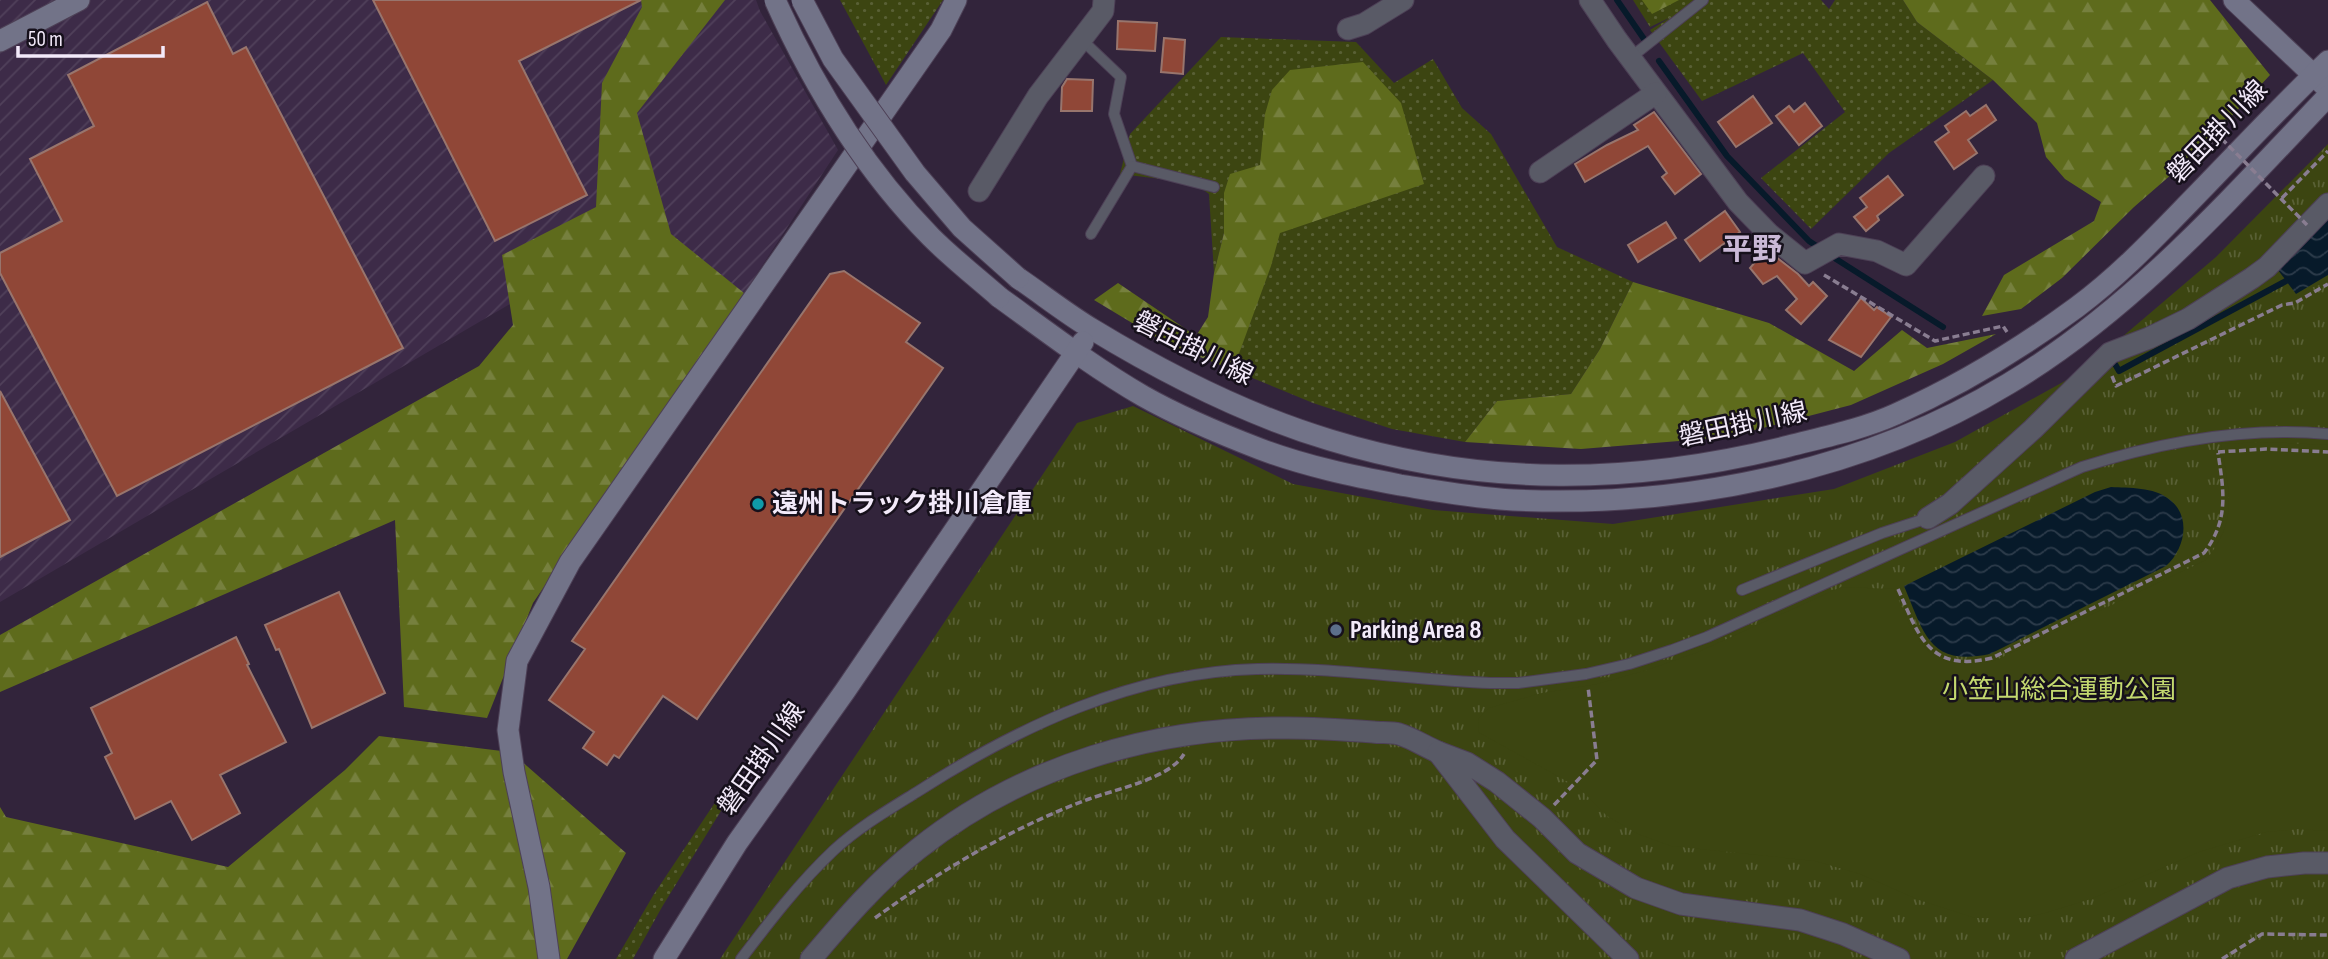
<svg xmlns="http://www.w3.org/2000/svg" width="2328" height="959" font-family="'Sofia Sans Condensed','Noto Sans JP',sans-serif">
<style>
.industrial{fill:url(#industrial-furrows)}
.grass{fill:url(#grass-dots)}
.forest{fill:url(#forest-firs)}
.park{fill:url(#park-tufts)}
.garden{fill:#3c4511}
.water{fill:url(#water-waves)}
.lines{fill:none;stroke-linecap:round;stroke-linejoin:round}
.stream{stroke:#071a2a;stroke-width:6}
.building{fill:#904737;stroke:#98756d;stroke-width:2}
.lane-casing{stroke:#4d4056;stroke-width:12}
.street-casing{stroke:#4d4056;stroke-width:23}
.secondary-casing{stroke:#4d4056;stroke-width:23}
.path{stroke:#897d91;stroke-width:3.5;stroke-dasharray:7 3.5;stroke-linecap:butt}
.lane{stroke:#595a66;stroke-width:10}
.street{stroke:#595a66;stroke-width:21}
.secondary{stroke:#727388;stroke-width:21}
.secondary-bridge-casing{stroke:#4d4056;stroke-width:23;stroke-linecap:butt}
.path-bridge{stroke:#897d91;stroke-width:3.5;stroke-dasharray:7 3.5;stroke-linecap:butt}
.secondary-bridge{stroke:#727388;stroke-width:21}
.culture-dot{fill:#0f9aa8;stroke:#16101b;stroke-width:2.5}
.service-dot{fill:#5c6f8a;stroke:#16101b;stroke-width:2.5}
.labels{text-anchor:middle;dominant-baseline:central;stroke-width:5;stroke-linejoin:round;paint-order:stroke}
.street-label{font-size:26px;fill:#f3eafa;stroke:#16101b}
.poi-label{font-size:26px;font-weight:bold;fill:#f3eafa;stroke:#16101b;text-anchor:start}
.park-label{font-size:26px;fill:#c3d86f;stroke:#16101b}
.quarter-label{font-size:30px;font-weight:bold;fill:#cab9d7;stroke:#16101b}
</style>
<defs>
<pattern id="industrial-furrows" width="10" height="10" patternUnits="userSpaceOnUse" patternTransform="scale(1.75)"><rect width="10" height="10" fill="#3d2b48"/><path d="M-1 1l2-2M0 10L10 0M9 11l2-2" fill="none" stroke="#50405a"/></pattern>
<pattern id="grass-dots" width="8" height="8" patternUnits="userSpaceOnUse" patternTransform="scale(1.75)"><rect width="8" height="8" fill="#3c4511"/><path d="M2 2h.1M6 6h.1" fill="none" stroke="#596035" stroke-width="1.8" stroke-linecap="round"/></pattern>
<pattern id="forest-firs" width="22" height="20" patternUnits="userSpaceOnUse" patternTransform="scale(1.75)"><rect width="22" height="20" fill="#5e6b1c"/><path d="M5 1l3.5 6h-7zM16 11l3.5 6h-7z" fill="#76803e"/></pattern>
<pattern id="park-tufts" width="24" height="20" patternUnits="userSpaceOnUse" patternTransform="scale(1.75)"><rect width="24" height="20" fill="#3c4511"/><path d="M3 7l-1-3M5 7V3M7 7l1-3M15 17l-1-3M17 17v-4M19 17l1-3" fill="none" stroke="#596035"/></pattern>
<pattern id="water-waves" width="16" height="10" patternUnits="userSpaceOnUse" patternTransform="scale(1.75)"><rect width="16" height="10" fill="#071a2a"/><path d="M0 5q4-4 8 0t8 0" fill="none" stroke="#2c3b4a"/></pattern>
</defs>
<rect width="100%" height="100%" fill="#32243b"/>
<polygon class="industrial" points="0,0 756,0 760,11 838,150 722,327 504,257 510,304 0,602"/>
<g class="grass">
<polygon points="840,0 943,0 886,85"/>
<polygon points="1633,0 1821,0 1829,9 1835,0 1903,0 1917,22 1993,80 1889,153 1811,229 1761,178 1845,112 1803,53 1702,101 1650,30 1671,17 1650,27"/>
<polygon points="1221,37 1356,42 1394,83 1433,59 1462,108 1491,134 1557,247 1633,282 1600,349 1571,394 1497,401 1465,442 1392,429 1313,403 1233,370 1255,306 1224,194 1224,233 1214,273 1209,194 1194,183 1120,174 1130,134"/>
<polygon points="716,801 724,806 662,907 633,959 616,959 654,894"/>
</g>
<g class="forest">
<polygon points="641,0 725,0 637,113 671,234 744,293 533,603 487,718 404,707 395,520 0,692 0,635 479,366 513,325 502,255 596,207 602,83 642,7"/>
<polygon points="1642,0 1679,0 1652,14"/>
<polygon points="1903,0 2210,0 2270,75 2203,147 2134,207 2062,278 2021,309 1982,316 2004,275 2094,221 2101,202 2065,179 2046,157 2037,123 1993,80 1917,22"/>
<polygon points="1363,62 1401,103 1424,184 1280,233 1271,266 1233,370 1167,344 1094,300 1118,283 1196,336 1208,317 1214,273 1224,233 1224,193 1230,174 1260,165 1265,114 1272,90 1290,70"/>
<polygon points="1633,282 1769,323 1854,371 1902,330 1927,348 1996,334 1943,364 1851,405 1728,437 1581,449 1465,442 1497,401 1571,394 1600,349"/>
<polygon points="379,736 511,752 626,853 567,959 0,959 0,807 6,817 228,867 345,770"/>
</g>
<polygon class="park" points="2328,144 2328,959 720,959 1077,423 1133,406 1293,484 1433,510 1613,524 1834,489 1955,442 2081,372 2216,257"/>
<path class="garden" d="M2265,442L2328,445V831L2298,829L2266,832L2199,852L2091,899L2045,913L2025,918H1975L1919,900L1860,874L1815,861L1671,846L1638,834L1607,816L1579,788L1478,732L1479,718L1489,708L1542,693L1597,684L1647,670L1698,652L1841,587L1894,589C1916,641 1927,675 1994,661L2206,560C2239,520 2229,491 2221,444Z"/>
<g class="water">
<polygon points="2328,219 2328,275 2296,294 2278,270"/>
<path d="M2111,487C2129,488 2154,487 2169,499C2192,516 2185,549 2166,566L1990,654C1929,667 1924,633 1904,586L2095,492Z"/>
</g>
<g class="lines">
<g class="stream">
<polyline points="1617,0 1644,39"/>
<polyline points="1659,61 1727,156 1809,241 1821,249"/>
<polyline points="1836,259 1943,327"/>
<polyline points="2115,364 2119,371 2286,281"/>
</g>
</g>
<g class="building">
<polygon points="373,0 641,0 519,61 587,195 495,241"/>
<polygon points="207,2 233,54 246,47 403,348 117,496 0,273 0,253 62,221 30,159 94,126 68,75"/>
<polygon points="1118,21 1157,23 1155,51 1117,49"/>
<polygon points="1164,38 1185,40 1183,74 1161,72"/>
<polygon points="1067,79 1093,80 1092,111 1061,111 1062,87"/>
<polygon points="1753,96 1772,123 1736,147 1718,122"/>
<polygon points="1805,103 1822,126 1799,145 1776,116 1789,106 1794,112"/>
<polygon points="1986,105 1996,120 1968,140 1977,153 1954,169 1935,142 1949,132 1945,126 1966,111 1970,116"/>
<polygon points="1654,112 1701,174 1675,194 1662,177 1667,173 1648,146 1585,182 1575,164 1607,145 1638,130 1634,125"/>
<polygon points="1888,176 1903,195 1877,216 1879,220 1866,231 1854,217 1867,207 1860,198"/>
<polygon points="1725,211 1740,232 1700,261 1685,240"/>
<polygon points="1666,222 1676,238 1638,262 1628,245"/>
<polygon points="1761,255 1768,262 1776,257 1798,274 1809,286 1813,282 1827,296 1801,324 1786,310 1797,299 1777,276 1763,284 1750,268"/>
<polygon points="844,271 920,323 906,342 943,368 697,719 663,696 619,758 614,755 607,765 583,748 594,732 549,700 585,649 572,641 830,274"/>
<polygon points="1861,298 1874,310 1877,307 1891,317 1861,357 1829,340"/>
<polygon points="0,391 70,520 0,557"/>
<polygon points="339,592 385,693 312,728 279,649 276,650 265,625"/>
<polygon points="236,637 249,664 247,665 286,742 220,775 240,813 192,840 171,801 135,819 105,757 112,753 91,708"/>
</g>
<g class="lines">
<defs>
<g id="lane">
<polyline points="1081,39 1121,77 1114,114 1132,166 1091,234"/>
<polyline points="1630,58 1703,0"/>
<polyline points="1132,166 1214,187"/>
<polyline points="1742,590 1882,533 1928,518"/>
<path d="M741,959C770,921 799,883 834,850C859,827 888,810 917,792C1018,727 1134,672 1257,669C1335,667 1413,680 1490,683H1518L1586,674L1629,664L1672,650L1707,637L2082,467C2161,442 2245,426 2328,434"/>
</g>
<g id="street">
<polyline points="1590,0 1617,40 1738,202 1769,234 1805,263 1839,244 1877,251 1906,265 1984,176"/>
<polyline points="1348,29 1364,24 1403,0"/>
<polyline points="1540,172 1656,93"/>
<polyline points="979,191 1038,96 1103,11 1104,0"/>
<polyline points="1928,518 1950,504 2033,429 2110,353 2149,338 2188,319 2252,278 2267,267 2328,204"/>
<path d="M811,959C844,920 877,881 918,849C1022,766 1156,726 1288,728C1317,728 1345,730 1373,732C1381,733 1391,732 1399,734C1412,738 1426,747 1438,752"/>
<polyline points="1628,959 1505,839 1438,752 1467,763 1497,782 1542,818 1577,853 1636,888 1681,904 1800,920 1843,934 1899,959"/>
<polyline points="2076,959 2228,878 2267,867 2304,863 2328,863"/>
</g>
<g id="secondary">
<polyline points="2234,0 2324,85"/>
<polyline points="0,41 79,0"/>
<path d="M1018,278C1043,295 1067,314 1092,329C1166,374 1247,415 1330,440C1484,487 1633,485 1789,446C1824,437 1863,429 1896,414C1961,385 2020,349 2077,307C2115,279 2148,245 2181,211C2230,161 2278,109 2328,61"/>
<path d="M999,297C1046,331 1093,367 1143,396C1180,417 1221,434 1260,449C1305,466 1353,476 1400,485C1437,491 1475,498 1513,500C1681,508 1863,472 2008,384C2132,310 2229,200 2328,96"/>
<polyline points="549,959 539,887 514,772 508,730 517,661 570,562 941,30 956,0"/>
<polyline points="664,959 737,843 845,691 1083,342"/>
</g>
</defs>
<use href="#lane" class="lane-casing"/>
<use href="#street" class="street-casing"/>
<use href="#secondary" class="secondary-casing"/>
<g class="path">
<polyline points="2203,134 2176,159 2186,168 2214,139"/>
<polyline points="2282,198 2328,151"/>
<polyline points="1824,275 1935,341 2003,326 2007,332"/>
<polyline points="2112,376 2116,386 2282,305 2295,303 2328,284"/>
<polyline points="2218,452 2266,449 2328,452"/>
<path d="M1898,589C1919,636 1929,673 1992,658L2204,553C2229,520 2224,492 2218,453"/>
<polyline points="1554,805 1597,760 1588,687"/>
<path d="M875,918C941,870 1013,827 1089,799C1116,789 1169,779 1184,754"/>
<polyline points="2222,959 2262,934 2328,935"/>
</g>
<use href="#lane" class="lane"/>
<use href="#street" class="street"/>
<use href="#secondary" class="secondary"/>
<defs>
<g id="secondary-bridge">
<path d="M775,0C813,85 865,170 931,237C952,258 976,277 999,297"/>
<polyline points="802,0 833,59 915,173 962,228 1018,278"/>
</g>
</defs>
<use href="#secondary-bridge" class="secondary-bridge-casing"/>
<polyline class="path-bridge" points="2214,139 2218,135 2307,225"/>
<use href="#secondary-bridge" class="secondary-bridge"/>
</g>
<circle class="culture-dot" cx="758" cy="504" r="7"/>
<circle class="service-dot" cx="1336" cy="630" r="7"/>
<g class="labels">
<g class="street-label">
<text transform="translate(2218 132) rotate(-46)">磐田掛川線</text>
<text transform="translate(1193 349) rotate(27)">磐田掛川線</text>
<text transform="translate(1743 425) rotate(-12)">磐田掛川線</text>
<text transform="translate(762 759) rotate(-55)">磐田掛川線</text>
</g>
<g class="poi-label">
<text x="772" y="504">遠州トラック掛川倉庫</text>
<text x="1350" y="630">Parking Area 8</text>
</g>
<g class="park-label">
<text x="2059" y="690">小笠山総合運動公園</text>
</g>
<g class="quarter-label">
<text x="1752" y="250">平野</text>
</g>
</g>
<path d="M18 46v10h145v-10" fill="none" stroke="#f3eafa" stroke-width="3.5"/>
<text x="28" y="46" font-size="21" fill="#f3eafa" stroke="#16101b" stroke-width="5" paint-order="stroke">50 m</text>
</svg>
